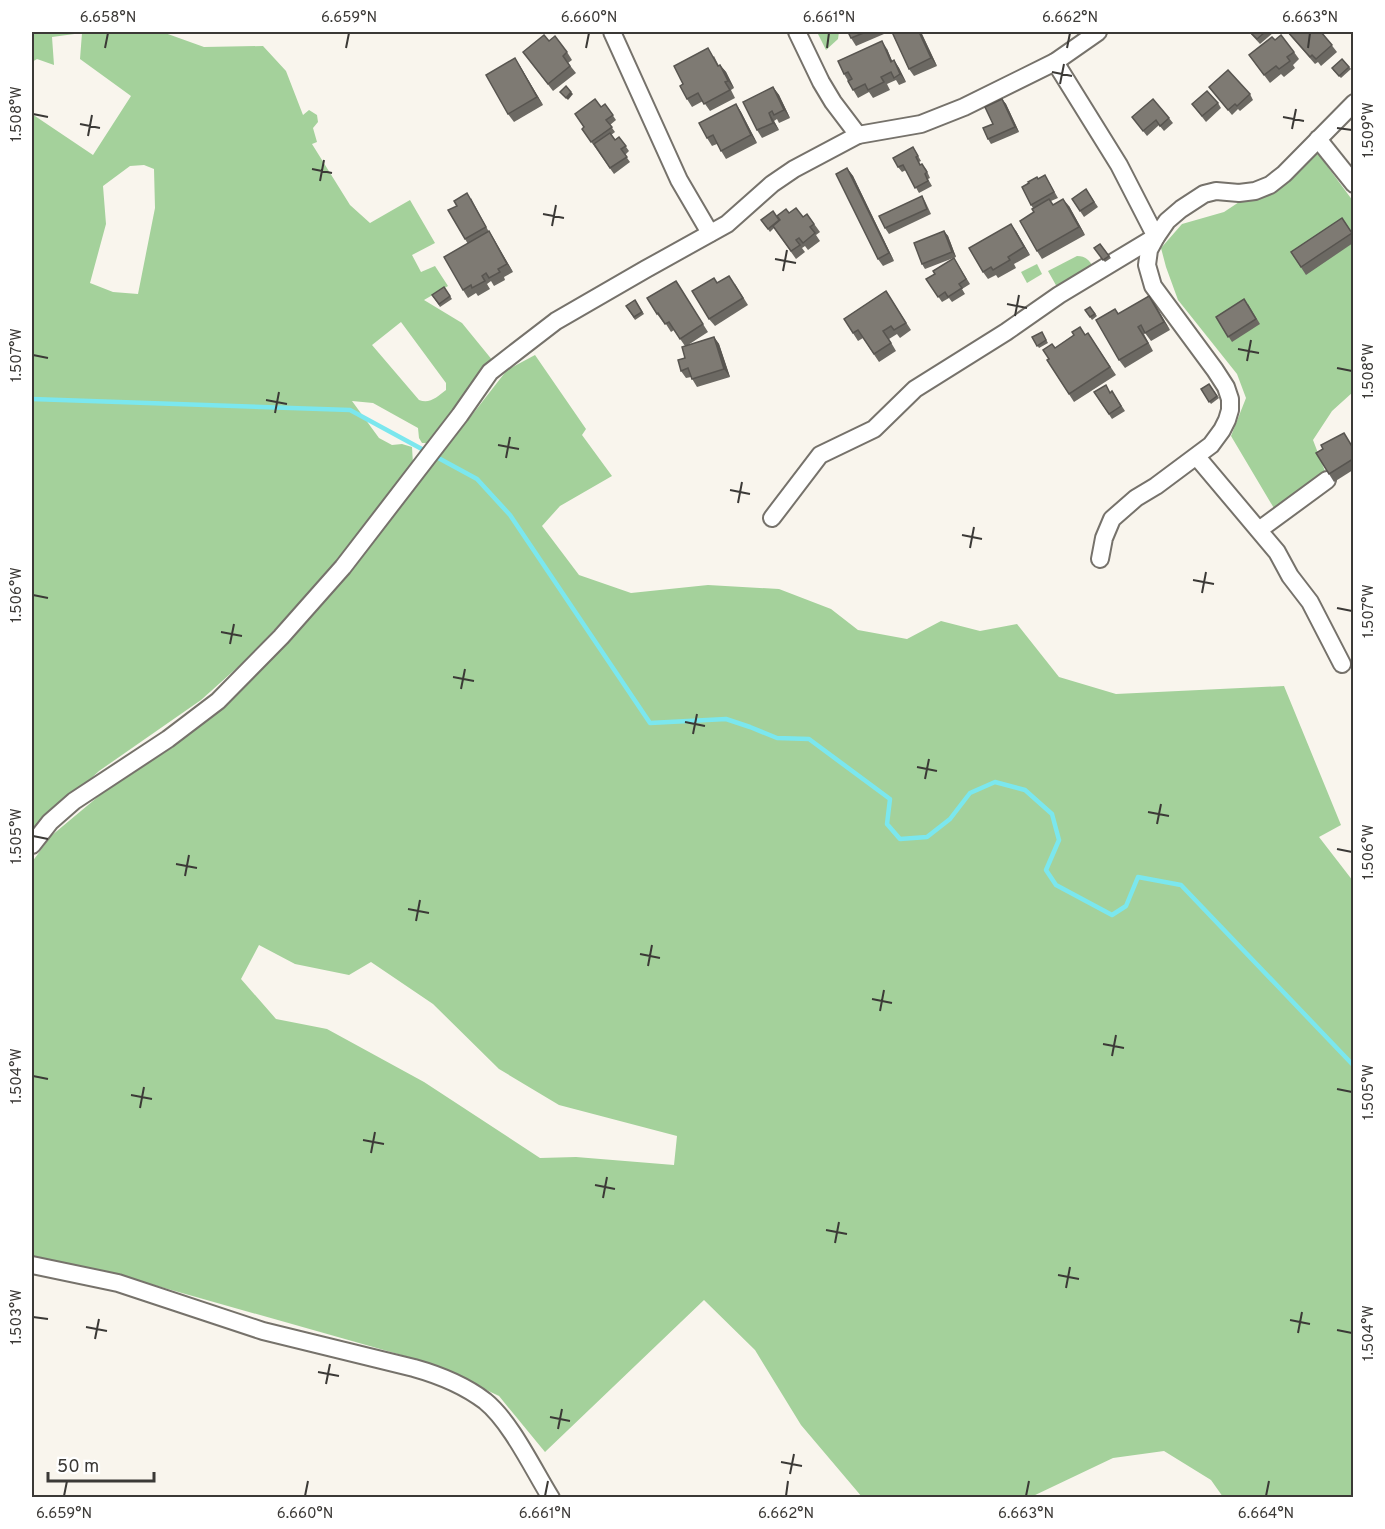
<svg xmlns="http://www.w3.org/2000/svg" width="1385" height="1529" font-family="Overpass,sans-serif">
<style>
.green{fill:#a4d19b;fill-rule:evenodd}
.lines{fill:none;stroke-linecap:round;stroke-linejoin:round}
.stream{stroke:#7be7ee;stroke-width:4.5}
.minor-casing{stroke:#76726b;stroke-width:20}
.minor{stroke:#fff;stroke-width:16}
.wall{fill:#6c6963}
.shaded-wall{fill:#585550}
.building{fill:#7e7a73;stroke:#585550;stroke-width:1.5}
.ticks{fill:none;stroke:#3b3936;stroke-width:2}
.neatline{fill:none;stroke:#3b3936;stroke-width:2}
.ticks-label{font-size:15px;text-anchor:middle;fill:#3b3936}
</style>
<rect width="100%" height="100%" fill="#f9f5ed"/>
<g class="green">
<path d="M32,32H164L165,33L204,47L263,46L286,71L303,115L309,110L317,115L318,122L313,128L317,142L312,144L350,205L370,223L410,200L435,243L412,255L421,272L435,266L448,286L424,300L462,323L493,361L430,443H422L419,438L418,428L373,403L352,401L379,438L392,445L402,444L412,447L413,464L342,557L249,657L201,700L99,771L32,834V114L93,155L131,96L80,59L82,33L52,37L54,65L37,59L32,62ZM144,165L154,169L155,208L138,294L113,292L90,283L106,224L103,186L130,166ZM401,322L446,383V390C437,397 430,404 419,400L372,345Z"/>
<polygon points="817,32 839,32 838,39 826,50"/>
<polygon points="1316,151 1353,201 1353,392 1332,411 1313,440 1331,487 1281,520 1231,436 1246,398 1237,374 1178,300 1166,267 1161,248 1182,224 1224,212"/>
<path d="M1077,256C1086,256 1089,260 1093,267L1057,287L1048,271Z"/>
<polygon points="1037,264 1042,274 1027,283 1021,272"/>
<path d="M535,355L586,429L582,435L612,476L560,506L542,526L579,575L631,593L708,585L779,589L831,609L858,630L907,639L941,621L980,631L1017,624L1059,677L1116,694L1284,686L1341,825L1319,837L1353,881V1497H1223L1211,1480L1164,1451L1113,1458L1031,1497H862L801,1425L755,1350L704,1300L545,1452L499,1396L478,1386L412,1358L115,1274L32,1256V862L51,836L124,775L173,747L221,705L341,583L507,370ZM259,945L295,964L349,975L371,962L433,1004L499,1069L559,1105L677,1136L674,1165L576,1157L540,1158L424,1082L327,1029L276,1019L241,979Z"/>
</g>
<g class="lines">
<polyline class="stream" points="32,399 350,410 477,479 510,515 650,723 726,719 750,727 777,738 809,739 890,799 887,824 900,839 927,837 950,819 970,793 995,782 1025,790 1052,814 1059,840 1046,870 1056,885 1112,915 1126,906 1138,877 1181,885 1354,1066"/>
<defs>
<g id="minor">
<polyline points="612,32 679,180 710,233"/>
<polyline points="797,32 821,82 833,102 858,135"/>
<polyline points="1055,62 1119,165 1156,237"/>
<polyline points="1318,139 1354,184"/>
<polyline points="1197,457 1277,552 1290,576 1310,602 1342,664"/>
<polyline points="772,518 820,455 874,429 915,389 1006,332 1059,295 1155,237"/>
<polyline points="1259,530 1327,480"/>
<polyline points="1100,559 1104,538 1112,519 1136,498 1156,486 1211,445 1222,430 1227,420 1230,410 1230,399 1226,387 1215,370 1153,286 1147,265 1149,250 1156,237 1167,221 1181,209 1204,194 1216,191 1239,193 1255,191 1270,185 1284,174 1354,103"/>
<polyline points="32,845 50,822 74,801 168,739 218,701 281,637 343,567 460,415 490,372 517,351 556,321 646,269 727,224 772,184 794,169 858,135 921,124 964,107 1055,62 1098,32"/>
<path d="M32,1265L118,1283L263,1331L414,1368C439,1375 464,1385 485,1401C511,1422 533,1469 551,1498"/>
</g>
</defs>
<use href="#minor" class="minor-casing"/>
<use href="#minor" class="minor"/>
</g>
<g class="wall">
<polygon points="848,32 883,32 884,34 856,46 851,38"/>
<polygon points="892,32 921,32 937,66 914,76 909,69"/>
<polygon points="1249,32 1274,32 1260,44"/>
<polygon points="1287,32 1324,32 1325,33 1323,34 1337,52 1321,66 1318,62 1315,64"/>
<polygon points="1275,40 1294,52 1299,59 1293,65 1295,68 1284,77 1281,74 1270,83 1249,55"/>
<polygon points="549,41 567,52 572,60 568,63 576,73 553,91 523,52"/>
<polygon points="887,49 892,61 894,60 899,68 906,82 899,85 896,80 887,84 890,90 873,98 869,92 858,98 844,74"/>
<polygon points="714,56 719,66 720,65 726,72 734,88 731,90 735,98 710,111 703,101 692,107 687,99 683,84"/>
<polygon points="1342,59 1351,69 1341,78 1333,70"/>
<polygon points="520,66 543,105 514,122 508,114"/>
<polygon points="773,87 779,95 790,118 779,123 777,119 774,121 779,130 762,138 757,130"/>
<polygon points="1209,87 1250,94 1253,100 1240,111 1238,109 1232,115"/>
<polygon points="1002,99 1006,104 1019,132 991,144 988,139"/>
<polygon points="1218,103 1221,108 1206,122 1192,104"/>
<polygon points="605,104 616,120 610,125 615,132 611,135 615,140 619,137 629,151 625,155 630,162 614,174 582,129 584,127 601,107"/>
<polygon points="736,104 741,112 757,143 726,159 717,144 712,146 707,138"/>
<polygon points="1132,117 1169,118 1173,123 1164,131 1159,125 1147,136"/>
<polygon points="913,147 921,161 919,162 921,165 926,169 930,178 928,179 932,186 919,193 906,170 902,172 898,167"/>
<polygon points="847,168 853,176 894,261 883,266 878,259"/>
<polygon points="1045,175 1058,198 1051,201 1053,205 1069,206 1085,235 1042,259 1037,251 1034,212 1033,208 1031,205 1038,179"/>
<polygon points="1086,189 1098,207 1084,217 1072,199"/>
<polygon points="922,196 925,201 931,214 889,234 885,228"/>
<polygon points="471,198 489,232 513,272 504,277 505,280 494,286 491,281 487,284 490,289 478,296 476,293 468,298 463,290 468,244 465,239"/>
<polygon points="789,213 803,217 807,214 820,232 816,235 820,241 808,250 805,246 802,248 805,252 796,259 774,228 770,232 761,220 780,221"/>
<polygon points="1342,218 1353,235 1353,243 1306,275 1291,252"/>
<polygon points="944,231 948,236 956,257 925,269 922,264"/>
<polygon points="1016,231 1030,255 1014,264 1016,268 998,278 996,275 988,279 983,272"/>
<polygon points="1100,244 1111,258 1105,262 1094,248"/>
<polygon points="954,258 970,284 962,289 965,294 952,302 949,298 942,302 926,279 935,274"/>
<polygon points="676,281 708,332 688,345 714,337 719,344 730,377 697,387 691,377 686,378 681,371 685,358 685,346 674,330 671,332 664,321 663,322 657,314"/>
<polygon points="717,283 735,284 748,305 715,326 709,319"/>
<polygon points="444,287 452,299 440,307 432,295"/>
<polygon points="886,291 911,330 900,338 897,334 889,339 896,351 879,362 863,338 858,341 844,319"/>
<polygon points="1149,296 1170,330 1151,341 1145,333 1144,334 1153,351 1125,368 1119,360 1115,309 1119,314"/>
<polygon points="635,300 644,314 635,320 626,306"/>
<polygon points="1248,304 1260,324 1232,342 1216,317"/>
<polygon points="1090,307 1097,316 1092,320 1085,310"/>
<polygon points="1042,332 1048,343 1039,348 1032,337"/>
<polygon points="1088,333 1116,375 1074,402 1047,360 1049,359 1055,348"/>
<polygon points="1209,384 1219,398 1211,404 1201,389"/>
<polygon points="1112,391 1125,411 1112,419 1094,392 1111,392"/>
<polygon points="1353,447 1353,470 1334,482 1329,474"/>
</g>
<g class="shaded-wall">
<polygon points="919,32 921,32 937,66 931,58"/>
<polygon points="882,41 887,49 896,70 891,62"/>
<polygon points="515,58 520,66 543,105 537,97"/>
<polygon points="894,60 899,68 906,82 900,74"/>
<polygon points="720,65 726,72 734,88 728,81"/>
<polygon points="773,87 779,95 790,118 784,110"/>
<polygon points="571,92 573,94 568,100 566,98"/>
<polygon points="1002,99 1006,104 1019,132 1015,127"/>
<polygon points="736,104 741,112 757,143 751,135"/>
<polygon points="769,113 774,121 779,130 773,123"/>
<polygon points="847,168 853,176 894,261 889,253"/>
<polygon points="1063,199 1069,206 1085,235 1079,227"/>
<polygon points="1011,224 1016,231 1030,255 1024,247"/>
<polygon points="489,231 494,239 513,272 507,264"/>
<polygon points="944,231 948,236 956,257 952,252"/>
<polygon points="1149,296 1155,304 1170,330 1164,322"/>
<polygon points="714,337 719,344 730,377 724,369"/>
</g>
<g class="building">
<polygon points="848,32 866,32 851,38"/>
<polygon points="892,32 919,32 931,58 909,69"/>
<polygon points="1250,32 1265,32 1257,39"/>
<polygon points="1288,32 1321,32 1332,45 1316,59 1312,55 1310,57"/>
<polygon points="544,35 549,41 555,36 567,52 563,56 570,66 548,84 523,52"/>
<polygon points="1281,35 1294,52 1287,57 1290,61 1279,69 1276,66 1264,75 1249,55 1272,37 1275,40"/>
<polygon points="882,41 891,62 894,60 900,74 894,78 891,72 881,77 884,82 868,90 865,84 853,90 848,81 852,79 848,72 844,74 838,61"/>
<polygon points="708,48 718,66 720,65 728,81 725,82 730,90 704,104 698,93 687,99 680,86 683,84 674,66"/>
<polygon points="515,58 537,97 508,114 486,75"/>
<polygon points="1342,59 1349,67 1339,76 1332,68"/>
<polygon points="1228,70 1250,94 1237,106 1235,104 1228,110 1209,87"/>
<polygon points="566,86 571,92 566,98 560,92"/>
<polygon points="773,87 784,110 774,115 772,111 769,113 773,123 757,130 743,102"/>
<polygon points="1207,91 1218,103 1202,116 1192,104"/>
<polygon points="595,99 601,107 605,104 613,115 606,120 612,127 591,142 582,129 584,127 575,114"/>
<polygon points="1002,99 1015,127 988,139 983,128 993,124 985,107"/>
<polygon points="1153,99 1169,118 1160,126 1156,120 1143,131 1132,117"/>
<polygon points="736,104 751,135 721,151 713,135 707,138 699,123"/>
<polygon points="610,133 615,140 619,137 626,146 621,149 627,157 610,168 594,144"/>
<polygon points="913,147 918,156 916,157 920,165 922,164 927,172 925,174 928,181 915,188 903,165 898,167 893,158"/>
<polygon points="847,168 889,253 878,259 836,174"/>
<polygon points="1045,175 1054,192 1031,205 1022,187 1029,183 1028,182 1037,177 1038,179"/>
<polygon points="1086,189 1094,202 1080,211 1072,199"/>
<polygon points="467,193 486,227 465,239 448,210 457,206 454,201"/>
<polygon points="922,196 927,209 885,228 879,216"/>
<polygon points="1049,199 1053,205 1063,199 1079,227 1037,251 1020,221 1034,212 1032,209"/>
<polygon points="796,208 803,217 807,214 814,224 810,227 815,233 803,243 799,238 796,240 800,245 791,251 773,226 780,220 777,216 786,209 789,213"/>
<polygon points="773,211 779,220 768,229 761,220"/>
<polygon points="1342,218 1352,233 1301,267 1291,252"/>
<polygon points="1011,224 1024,247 1008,257 1010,260 993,270 991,267 983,272 969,248"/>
<polygon points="489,231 507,264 498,269 500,272 489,278 486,273 482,276 485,281 472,288 471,285 463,290 444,257"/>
<polygon points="944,231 952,252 922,264 914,243"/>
<polygon points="1100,244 1109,256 1103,260 1094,248"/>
<polygon points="954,258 966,279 959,284 962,288 948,297 945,292 938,297 926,279 935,274 933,271"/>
<polygon points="729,276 743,298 709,319 692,291 714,278 717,283"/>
<polygon points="676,281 703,324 680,339 669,322 665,324 658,313 657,314 647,298"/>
<polygon points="444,287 450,296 439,304 432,295"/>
<polygon points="886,291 906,323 894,330 891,326 883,331 891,343 874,354 858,330 853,333 844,319"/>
<polygon points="1149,296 1164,322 1145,333 1141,325 1138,327 1148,343 1119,360 1096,320 1115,309 1118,314"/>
<polygon points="1244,299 1256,319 1228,337 1216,317"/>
<polygon points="635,300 642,312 634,317 626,306"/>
<polygon points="1090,307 1095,314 1090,317 1085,310"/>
<polygon points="1080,327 1085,335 1088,333 1110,367 1069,394 1047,360 1049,359 1043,350 1052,344 1055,348 1074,335 1072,332"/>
<polygon points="1042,332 1046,340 1037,346 1032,337"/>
<polygon points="714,337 724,369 692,379 688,368 681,371 678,360 685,358 682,347"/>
<polygon points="1209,384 1217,396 1209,402 1201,389"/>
<polygon points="1106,385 1110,393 1112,391 1121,406 1109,414 1094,392"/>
<polygon points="1344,433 1353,448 1353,459 1329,474 1316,453 1323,449 1321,445"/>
</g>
<path class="ticks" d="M105,48L108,33M346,48L349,33M586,48L589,33M827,48L829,33M1067,48L1070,33M1308,48L1310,33M1052,72L1072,76M1060,84L1064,64M33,114L48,117M1283,117L1304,121M80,124L100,128M1337,128L1352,130M1292,129L1296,109M88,136L92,115M312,169L332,173M320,181L324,160M543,214L564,218M552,226L556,205M775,259L796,263M783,271L787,250M1007,304L1027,308M1015,316L1019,295M1238,349L1259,353M33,355L48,358M1247,361L1251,340M1337,368L1352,371M266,400L287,404M275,413L279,392M498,445L519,449M506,458L510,437M730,490L750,494M738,503L742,482M962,535L982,539M970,548L974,527M1193,580L1214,584M1202,593L1206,572M33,595L48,598M1337,608L1352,611M221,632L242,636M230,644L234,624M453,677L474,681M461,689L465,669M685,722L705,726M693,734L697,714M917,767L937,771M925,779L929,759M1148,812L1169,816M1157,824L1161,804M33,836L48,839M1337,849L1352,852M176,864L197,868M185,876L189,855M408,909L429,913M416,921L420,900M640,954L660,958M648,966L652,945M872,999L892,1003M880,1011L884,990M1103,1044L1124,1048M1112,1056L1116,1035M33,1076L48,1079M1337,1089L1352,1092M131,1095L152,1099M140,1108L144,1087M363,1140L384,1144M371,1153L375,1132M595,1185L615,1189M603,1198L607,1177M826,1230L847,1234M835,1243L839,1222M1058,1275L1079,1279M1066,1288L1070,1267M33,1317L48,1319M1290,1320L1310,1324M86,1327L107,1331M1337,1330L1352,1333M1298,1333L1302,1312M95,1339L99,1319M318,1372L339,1376M326,1384L330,1364M550,1417L570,1421M558,1429L562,1409M781,1462L802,1466M790,1474L794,1454M64,1496L67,1481M305,1496L308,1481M545,1496L548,1481M786,1496L788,1481M1026,1496L1029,1481M1266,1496L1269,1481"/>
<rect width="1385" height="1529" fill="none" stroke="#ffffff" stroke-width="66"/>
<path d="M48 1472v9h106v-9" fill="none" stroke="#3b3936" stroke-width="3"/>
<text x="57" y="1472" font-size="18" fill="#3b3936" stroke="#ffffff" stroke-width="4.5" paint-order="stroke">50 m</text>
<rect x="33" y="33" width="1319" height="1463" class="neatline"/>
<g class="ticks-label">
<text x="108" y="22">6.658°N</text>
<text x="349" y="22">6.659°N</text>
<text x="589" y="22">6.660°N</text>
<text x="829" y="22">6.661°N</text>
<text x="1070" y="22">6.662°N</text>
<text x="1310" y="22">6.663°N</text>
<text transform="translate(16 114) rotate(-90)" y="5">1.508°W</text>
<text transform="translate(1368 130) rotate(-90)" y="5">1.509°W</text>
<text transform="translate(16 355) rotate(-90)" y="5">1.507°W</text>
<text transform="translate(1368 371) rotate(-90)" y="5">1.508°W</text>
<text transform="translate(16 595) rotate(-90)" y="5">1.506°W</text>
<text transform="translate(1368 611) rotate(-90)" y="5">1.507°W</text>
<text transform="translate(16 836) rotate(-90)" y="5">1.505°W</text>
<text transform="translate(1368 852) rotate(-90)" y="5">1.506°W</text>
<text transform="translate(16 1076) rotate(-90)" y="5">1.504°W</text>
<text transform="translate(1368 1092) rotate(-90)" y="5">1.505°W</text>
<text transform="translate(16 1317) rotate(-90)" y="5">1.503°W</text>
<text transform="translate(1368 1333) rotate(-90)" y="5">1.504°W</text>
<text x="64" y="1518">6.659°N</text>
<text x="305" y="1518">6.660°N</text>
<text x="545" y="1518">6.661°N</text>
<text x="786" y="1518">6.662°N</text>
<text x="1026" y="1518">6.663°N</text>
<text x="1266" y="1518">6.664°N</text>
</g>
</svg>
